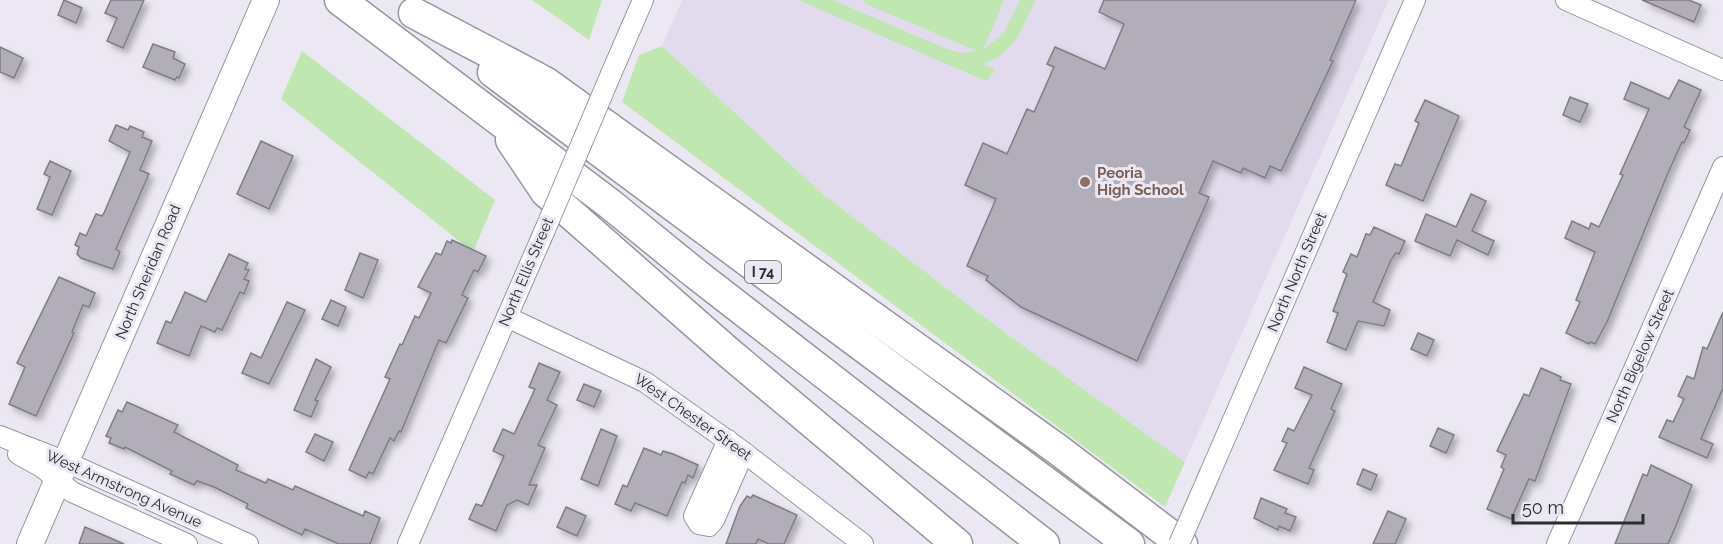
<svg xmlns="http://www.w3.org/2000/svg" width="1723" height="544" font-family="Raleway,sans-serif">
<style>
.built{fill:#e1dbed}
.green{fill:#c0e6b1}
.building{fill:#b2aeb9;stroke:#7f7c86;stroke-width:1.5;filter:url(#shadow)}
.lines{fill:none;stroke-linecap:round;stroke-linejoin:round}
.minor-casing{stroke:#98959f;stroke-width:22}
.major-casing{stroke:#98959f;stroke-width:28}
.highway-casing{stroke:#98959f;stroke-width:33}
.minor{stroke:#fff;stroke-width:20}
.major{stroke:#fff;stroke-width:26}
.highway{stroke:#fff;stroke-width:30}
.minor-bridge-casing{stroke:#98959f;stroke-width:22;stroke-linecap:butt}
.minor-bridge{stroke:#fff;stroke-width:20}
.education-dot{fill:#8d6e63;stroke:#ece8f3;stroke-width:2}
.labels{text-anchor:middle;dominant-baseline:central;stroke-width:6;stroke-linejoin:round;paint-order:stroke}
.shield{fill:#ece8f3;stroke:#66646a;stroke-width:1.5}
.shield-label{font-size:14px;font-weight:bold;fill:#2c2b2f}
.education-label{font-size:15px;font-weight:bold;fill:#785e54;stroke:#ece8f3;text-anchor:start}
.street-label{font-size:15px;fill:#2c2b2f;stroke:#ece8f3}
</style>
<defs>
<filter id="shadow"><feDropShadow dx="4.5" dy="4.5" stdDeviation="3" flood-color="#0004"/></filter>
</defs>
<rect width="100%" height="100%" fill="#ece8f3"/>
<polygon class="built" points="682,0 1389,0 1185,462 1007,334 825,196 662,46"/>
<g class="green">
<polygon points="532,0 602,0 589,40"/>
<path d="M798,0H833L949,50L963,53L977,51L864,3L865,0H1004L983,50L1004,33L1020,0H1035C1023,28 1014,53 983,64L996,70L986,81Z"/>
<polygon points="662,46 825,196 1007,334 1185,462 1165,507 622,102 639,55"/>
<polygon points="302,51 495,200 473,252 281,99"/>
</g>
<g class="building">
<polygon points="64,0 82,8 76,23 58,15"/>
<polygon points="111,0 144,0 123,48 107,41 117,18 105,13"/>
<polygon points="1104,0 1356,0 1330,60 1333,61 1281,171 1270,166 1265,178 1243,168 1241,173 1213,161 1199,193 1209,197 1137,361 1021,307 986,280 988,276 967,266 996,199 965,185 983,143 1007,154 1027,109 1034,112 1054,67 1047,64 1055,47 1105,69 1124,24 1099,12"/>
<polygon points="1642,0 1689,0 1701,5 1694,22"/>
<polygon points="153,44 175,52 173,58 185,64 179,78 177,77 175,80 143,67"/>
<polygon points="0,47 23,58 14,78 0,72"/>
<polygon points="1679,80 1701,90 1684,127 1690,130 1684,143 1682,142 1668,173 1607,322 1595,344 1590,342 1589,344 1566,333 1580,302 1576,300 1595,252 1565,238 1572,221 1589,229 1591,223 1599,227 1623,175 1620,174 1649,109 1624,99 1631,82 1669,99"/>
<polygon points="1570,97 1588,104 1580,122 1563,115"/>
<polygon points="1425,100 1459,116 1423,201 1386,185 1395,164 1401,166 1419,123 1415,121"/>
<polygon points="116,125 128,130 130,126 144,132 142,137 152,141 140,170 149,174 116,249 120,252 113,269 81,258 77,254 79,247 75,245 80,233 86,236 96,214 102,216 104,213 130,152 109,141"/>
<polygon points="261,141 293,156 269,209 237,194"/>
<polygon points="50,161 71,171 52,215 37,209 50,177 44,174"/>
<polygon points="1471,194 1486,201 1472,231 1494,241 1488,255 1457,240 1450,256 1415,241 1426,214 1456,227"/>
<polygon points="1374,227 1405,241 1399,254 1396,253 1391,260 1373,302 1390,310 1384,326 1358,321 1346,350 1327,342 1338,313 1333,311 1347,274 1343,272 1351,254 1357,257 1366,234 1370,235"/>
<polygon points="452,240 486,256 478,272 474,270 462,295 468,298 446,343 439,340 401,432 399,431 394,441 390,438 373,474 369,472 366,478 349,470 390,379 385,377 400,344 402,345 415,316 419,318 431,293 418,287 436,253 441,255 447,241 451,243"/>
<polygon points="360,253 378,260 363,298 345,290"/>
<polygon points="229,254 248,263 245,269 249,270 244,279 249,281 244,294 240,292 222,330 217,328 215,332 201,326 189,356 157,343 166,321 171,323 185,292 206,302"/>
<polygon points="59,277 95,293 89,307 83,305 72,332 74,333 36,416 9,404 25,367 17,363"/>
<polygon points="331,300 346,307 338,326 322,319"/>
<polygon points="287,302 305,310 269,384 242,373 251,353 261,358"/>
<polygon points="1723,312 1723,388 1701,439 1713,444 1707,458 1659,437 1667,420 1673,422 1684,399 1678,396 1687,376 1694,379 1703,347 1707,349"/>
<polygon points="1418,333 1434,340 1427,356 1411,349"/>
<polygon points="316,359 331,367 315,400 318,401 311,417 294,410"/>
<polygon points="539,363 560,372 547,400 557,405 538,445 545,448 529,485 537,485 528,505 517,500 507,505 496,531 469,519 476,504 482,506 504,456 493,451 503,429 514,434 535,389 529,387"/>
<polygon points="1304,367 1342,384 1331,409 1335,411 1309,468 1314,470 1308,484 1274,470 1287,443 1282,441 1288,428 1294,431 1312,395 1295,388"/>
<polygon points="1541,368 1561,377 1560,380 1571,384 1535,481 1529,479 1511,519 1487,509 1504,469 1501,467 1506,455 1497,451 1524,394 1529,396"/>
<polygon points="584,384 601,391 594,407 577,400"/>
<polygon points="127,402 178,425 174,432 238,465 236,470 266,483 268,479 293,490 295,486 363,516 365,511 380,518 370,544 339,544 305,529 302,535 246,508 248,504 214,487 197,481 194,485 170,474 172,471 125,447 124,449 109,443 111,438 106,436 118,410 122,412"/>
<polygon points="1438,428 1454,435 1446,453 1430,446"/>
<polygon points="601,429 617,436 598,486 581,479"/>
<polygon points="315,434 333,442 324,461 306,452"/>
<polygon points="644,448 661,455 663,451 673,454 698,465 693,478 688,475 685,483 682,482 667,516 635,503 631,511 615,504 623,485 627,487"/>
<polygon points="1651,465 1692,485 1675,528 1668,544 1615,544 1643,474 1647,476"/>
<polygon points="1363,469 1377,475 1371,490 1357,484"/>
<polygon points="753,495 797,515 784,544 769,544 758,539 756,544 726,544 740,506 747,496 751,498"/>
<polygon points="1261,498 1287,509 1285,513 1296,517 1290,531 1279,526 1278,530 1254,518"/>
<polygon points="566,507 586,516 577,536 557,527"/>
<polygon points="1388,511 1406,519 1395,544 1373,544"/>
<polygon points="85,527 124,544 79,544"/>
</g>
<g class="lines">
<defs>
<g id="minor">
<polyline points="1566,0 1723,70"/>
<polyline points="611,74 643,0"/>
<polyline points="507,317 645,382 738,448 863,544"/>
<polyline points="0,436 66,462 248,544"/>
<polyline points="728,440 694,516 699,524 709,526 714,520 744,452"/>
<polyline points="18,454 43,468 72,492 187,544"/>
<polyline points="1210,473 1415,0"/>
<polyline points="408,544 544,232"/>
<polyline points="1557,544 1723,167"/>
</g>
<polyline id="major" points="30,544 266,0"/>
<g id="highway">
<polyline points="340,0 610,204 696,274 1044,544"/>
<polyline points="414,13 545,82 1057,449 1182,544"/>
<polyline points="493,72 1129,544"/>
<polyline points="511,140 546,192 728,352 957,544"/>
</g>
</defs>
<use href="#minor" class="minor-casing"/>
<use href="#major" class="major-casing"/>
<use href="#highway" class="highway-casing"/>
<use href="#minor" class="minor"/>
<use href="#major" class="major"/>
<use href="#highway" class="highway"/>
<defs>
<g id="minor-bridge">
<polyline points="544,232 611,74"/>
<polyline points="1179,544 1210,473"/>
</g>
</defs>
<use href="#minor-bridge" class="minor-bridge-casing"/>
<use href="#minor-bridge" class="minor-bridge"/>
</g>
<circle class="education-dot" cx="1085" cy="182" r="6"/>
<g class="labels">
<rect class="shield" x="745" y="261" width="36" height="22" rx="4.5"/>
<g class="shield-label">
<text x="763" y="272">I 74</text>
</g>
<g class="education-label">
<text x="1097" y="173">Peoria<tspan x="1097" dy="17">High School</tspan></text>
</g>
<g class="street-label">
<text transform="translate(148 272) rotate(-67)">North Sheridan Road</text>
<text transform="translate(526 272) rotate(-67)">North Ellis Street</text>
<text transform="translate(1297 272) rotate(-67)">North North Street</text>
<text transform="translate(1640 356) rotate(-66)">North Bigelow Street</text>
<text transform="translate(693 417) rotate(35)">West Chester Street</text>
<text transform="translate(124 489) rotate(24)">West Armstrong Avenue</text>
</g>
</g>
<path d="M1513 514v9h130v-9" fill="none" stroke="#2c2b2f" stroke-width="3"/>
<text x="1522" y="514" font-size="18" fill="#2c2b2f" stroke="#ece8f3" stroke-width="4.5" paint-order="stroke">50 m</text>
</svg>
